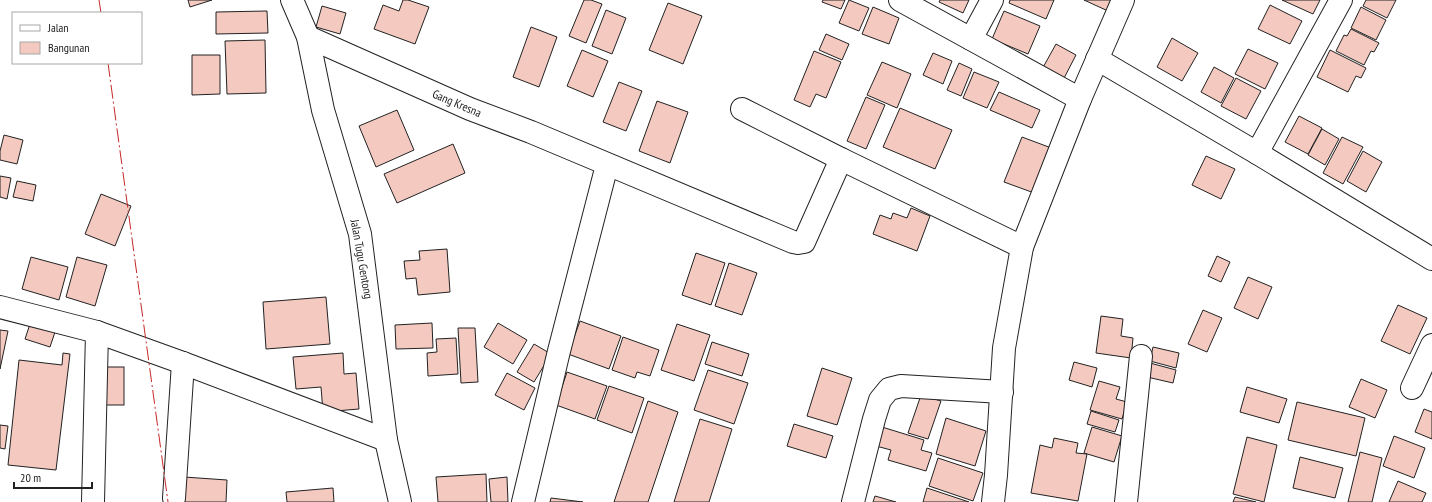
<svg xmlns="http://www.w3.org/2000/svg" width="1432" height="502" font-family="'PT Sans Narrow',sans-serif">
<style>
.building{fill:#f3c9c0;stroke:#222}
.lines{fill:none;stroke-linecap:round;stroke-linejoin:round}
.minor-casing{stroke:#222;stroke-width:24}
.major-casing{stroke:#222;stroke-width:24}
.minor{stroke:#fff;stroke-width:22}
.major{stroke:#fff;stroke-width:22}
.power{stroke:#c62828;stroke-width:1;stroke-dasharray:14 3 2 3;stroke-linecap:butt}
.labels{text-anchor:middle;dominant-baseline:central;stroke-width:3;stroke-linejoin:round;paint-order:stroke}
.street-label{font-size:12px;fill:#222;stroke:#fff}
</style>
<rect width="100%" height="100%" fill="#fff"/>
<g class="building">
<polygon points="188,0 212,0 190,7"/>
<polygon points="403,0 408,0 429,7 415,44 374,29 383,5 399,11"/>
<polygon points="584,0 591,0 602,4 586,43 569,36"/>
<polygon points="823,0 845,0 841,9 822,2"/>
<polygon points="849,0 869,8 859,31 839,23"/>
<polygon points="940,0 969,0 963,13 939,2"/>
<polygon points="1010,0 1054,0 1046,19 1009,3"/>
<polygon points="1084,0 1114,0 1108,11"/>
<polygon points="1282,0 1320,0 1313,14"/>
<polygon points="1366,0 1396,0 1387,18 1363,6"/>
<polygon points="668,3 702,16 683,64 649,50"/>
<polygon points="1270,5 1302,21 1290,44 1258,29"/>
<polygon points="322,6 346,13 340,34 316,27"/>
<polygon points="873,7 899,18 889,44 862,34"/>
<polygon points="1361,7 1386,20 1376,40 1351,28"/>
<polygon points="606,10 626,18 612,54 592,46"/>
<polygon points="267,11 268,33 216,34 216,12"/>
<polygon points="1004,11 1040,26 1028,54 992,39"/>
<polygon points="531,27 557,37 539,87 513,77"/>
<polygon points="1351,29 1379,43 1374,52 1371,51 1364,65 1336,51 1344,35 1347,36"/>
<polygon points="826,34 849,44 842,60 819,50"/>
<polygon points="1172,38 1198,53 1182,81 1157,67"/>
<polygon points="265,40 266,93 227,94 225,41"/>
<polygon points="1056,44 1076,55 1062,82 1041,71"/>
<polygon points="1248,49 1278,63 1265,89 1235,74"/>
<polygon points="582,50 608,61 593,97 567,86"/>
<polygon points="1330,50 1366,68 1361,78 1356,76 1348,92 1317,77"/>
<polygon points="814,51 841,62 826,98 816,94 810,107 794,100"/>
<polygon points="933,53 952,61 943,84 923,75"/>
<polygon points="192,55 220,55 220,94 192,95"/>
<polygon points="882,62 911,74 897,108 867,95"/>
<polygon points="959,63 972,69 961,96 947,90"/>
<polygon points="1214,67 1234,78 1221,103 1201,92"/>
<polygon points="974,72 999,82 987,108 963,98"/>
<polygon points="1236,78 1261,91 1246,119 1221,106"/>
<polygon points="619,82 642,91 626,131 603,122"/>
<polygon points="999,92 1040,110 1032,128 990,110"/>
<polygon points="866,97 885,105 866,149 847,141"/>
<polygon points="657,101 688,112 670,163 639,151"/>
<polygon points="900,108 952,130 935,169 883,147"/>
<polygon points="397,110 414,150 376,167 359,126"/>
<polygon points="1299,116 1322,128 1308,154 1285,142"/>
<polygon points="1322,129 1339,139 1325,165 1308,155"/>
<polygon points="4,135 23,140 17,164 0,160 0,151"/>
<polygon points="1022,137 1054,149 1037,194 1004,182"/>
<polygon points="1342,137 1363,147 1343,184 1323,173"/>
<polygon points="453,144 465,173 397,203 384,174"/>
<polygon points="1363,151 1382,162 1366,192 1347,181"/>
<polygon points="1206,156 1235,169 1221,199 1192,185"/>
<polygon points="0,176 11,178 7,199 0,197"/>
<polygon points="17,181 36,185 33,201 13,197"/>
<polygon points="101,194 131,206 115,246 85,234"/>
<polygon points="911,208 930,216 917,251 873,234 880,215 891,219 893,213 907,218"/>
<polygon points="447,249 450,292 418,295 416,278 406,279 404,261 420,260 419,251"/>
<polygon points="696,253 725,263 711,305 682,295"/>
<polygon points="1217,256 1230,262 1221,282 1208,276"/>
<polygon points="31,257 68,267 59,300 22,289"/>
<polygon points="77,257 107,265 95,306 66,297"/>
<polygon points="729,263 757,273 742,315 715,306"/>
<polygon points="1248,277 1272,287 1258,319 1234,308"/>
<polygon points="326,297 330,344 266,349 263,302"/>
<polygon points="1398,305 1427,318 1410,354 1381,341"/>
<polygon points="1203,310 1222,318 1207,352 1188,344"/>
<polygon points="1101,316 1123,319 1121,336 1133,338 1131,358 1096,353"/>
<polygon points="580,321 621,336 609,369 568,354"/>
<polygon points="432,323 433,348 396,349 395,325"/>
<polygon points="498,323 527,340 513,364 484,347"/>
<polygon points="30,324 55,332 50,347 25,339"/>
<polygon points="677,324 710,335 694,381 661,370"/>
<polygon points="458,328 475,328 478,382 461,383"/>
<polygon points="0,330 8,331 0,369"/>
<polygon points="623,337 659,350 650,376 637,372 635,378 612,370"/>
<polygon points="456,338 458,374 428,376 427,353 437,352 436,339"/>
<polygon points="712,342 749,354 742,376 705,364"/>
<polygon points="534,344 551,354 534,382 517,372"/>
<polygon points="1153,347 1179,353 1176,368 1150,361"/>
<polygon points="63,353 70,354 56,470 8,465 19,360 62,365"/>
<polygon points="343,353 344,374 356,373 359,409 323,412 321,387 296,389 293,357"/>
<polygon points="1074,362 1097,368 1092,387 1069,380"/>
<polygon points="1150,363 1176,370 1173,383 1147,377"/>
<rect x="99" y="367" width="25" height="38"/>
<polygon points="822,368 852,378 837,425 807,416"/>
<polygon points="708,370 748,383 734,424 694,410"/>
<polygon points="567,372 607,386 595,419 556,405"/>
<polygon points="507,373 535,388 524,410 495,395"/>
<polygon points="1361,379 1387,390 1375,418 1349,407"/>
<polygon points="1099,381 1120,387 1116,399 1127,402 1122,419 1090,410"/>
<polygon points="609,386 644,398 632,433 597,420"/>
<polygon points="1247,387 1287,399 1279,423 1240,412"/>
<polygon points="921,395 941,401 928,439 908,433"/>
<polygon points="648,401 678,412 648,502 614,502"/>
<polygon points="1297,402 1365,418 1356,456 1288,440"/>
<polygon points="1424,409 1432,412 1432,439 1415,432"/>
<polygon points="1091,411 1119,420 1115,432 1087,424"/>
<polygon points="946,418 986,431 975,466 936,454"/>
<polygon points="700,419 732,429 709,502 674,502"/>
<polygon points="794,424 833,436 826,458 787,446"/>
<polygon points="0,425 8,426 5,449 0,448"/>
<polygon points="882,427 924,440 921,450 932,453 926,471 888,460 891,450 876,446"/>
<polygon points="1092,427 1122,436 1114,462 1084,453"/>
<polygon points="1394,436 1425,448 1414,478 1383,466"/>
<polygon points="1247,437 1277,445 1264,502 1233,494"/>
<polygon points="1054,438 1078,443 1076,453 1087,454 1078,501 1031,493 1040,445 1052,448"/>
<polygon points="1360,452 1382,458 1372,502 1348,502"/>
<polygon points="1300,457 1343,468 1335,498 1293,488"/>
<polygon points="938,458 983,473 973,501 929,486"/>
<polygon points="486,474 487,502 438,502 436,477"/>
<polygon points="184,477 227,480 226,502 183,502"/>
<polygon points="507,477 508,502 491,502 489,479"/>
<polygon points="1398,481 1426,493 1422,502 1389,502"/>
<polygon points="333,488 334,502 287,502 286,492"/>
<polygon points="927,488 969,502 923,502"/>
<polygon points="875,496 896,502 873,502"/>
<polygon points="1235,497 1256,502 1233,502"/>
<polygon points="551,498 583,502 550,502"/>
</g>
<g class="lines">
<defs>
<g id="minor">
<polyline points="900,0 1080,99"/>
<polyline points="308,37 470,109 531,132 793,242 798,243 804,242 841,159 1022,247"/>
<polyline points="971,39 992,0"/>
<polyline points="1097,59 1257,153 1432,259"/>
<polyline points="742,109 841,159"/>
<polyline points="1257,153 1341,0"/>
<polyline points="0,307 97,332 183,363 386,440"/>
<polyline points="1412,388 1432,345"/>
<polyline points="174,498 183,363"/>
<polyline points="93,502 97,332"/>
<polyline points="523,502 559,351 607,165"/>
<polyline points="853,502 874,419 880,400 889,389 901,386 1002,392"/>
<polyline points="993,502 996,475 1004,348 1022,247 1080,99 1123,0"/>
<polyline points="1126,502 1141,356"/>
</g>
<polyline id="major" points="292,0 308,37 323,110 360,234 386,440 400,502"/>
</defs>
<use href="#minor" class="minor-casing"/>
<use href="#major" class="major-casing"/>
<use href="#minor" class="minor"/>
<use href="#major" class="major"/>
<g class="power">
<polyline points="99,0 101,13"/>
<polyline points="108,63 168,502"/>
</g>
</g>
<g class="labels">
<g class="street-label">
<text transform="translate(457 103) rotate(23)">Gang Kresna</text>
<text transform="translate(362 259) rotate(80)">Jalan Tugu Gentong</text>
</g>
</g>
<rect x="12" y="12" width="130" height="52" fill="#ffffff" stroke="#a7a7a7"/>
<rect x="20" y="25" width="20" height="6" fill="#ffffff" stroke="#a7a7a7"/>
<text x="48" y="32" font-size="12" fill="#222222">Jalan</text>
<rect x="20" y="42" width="20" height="12" fill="#f3c9c0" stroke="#a7a7a7"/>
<text x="48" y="52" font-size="12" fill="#222222">Bangunan</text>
<path d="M14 482v6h78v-6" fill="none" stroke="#222222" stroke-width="2"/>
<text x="20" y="482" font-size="12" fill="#222222" stroke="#ffffff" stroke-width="3" paint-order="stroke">20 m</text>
</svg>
